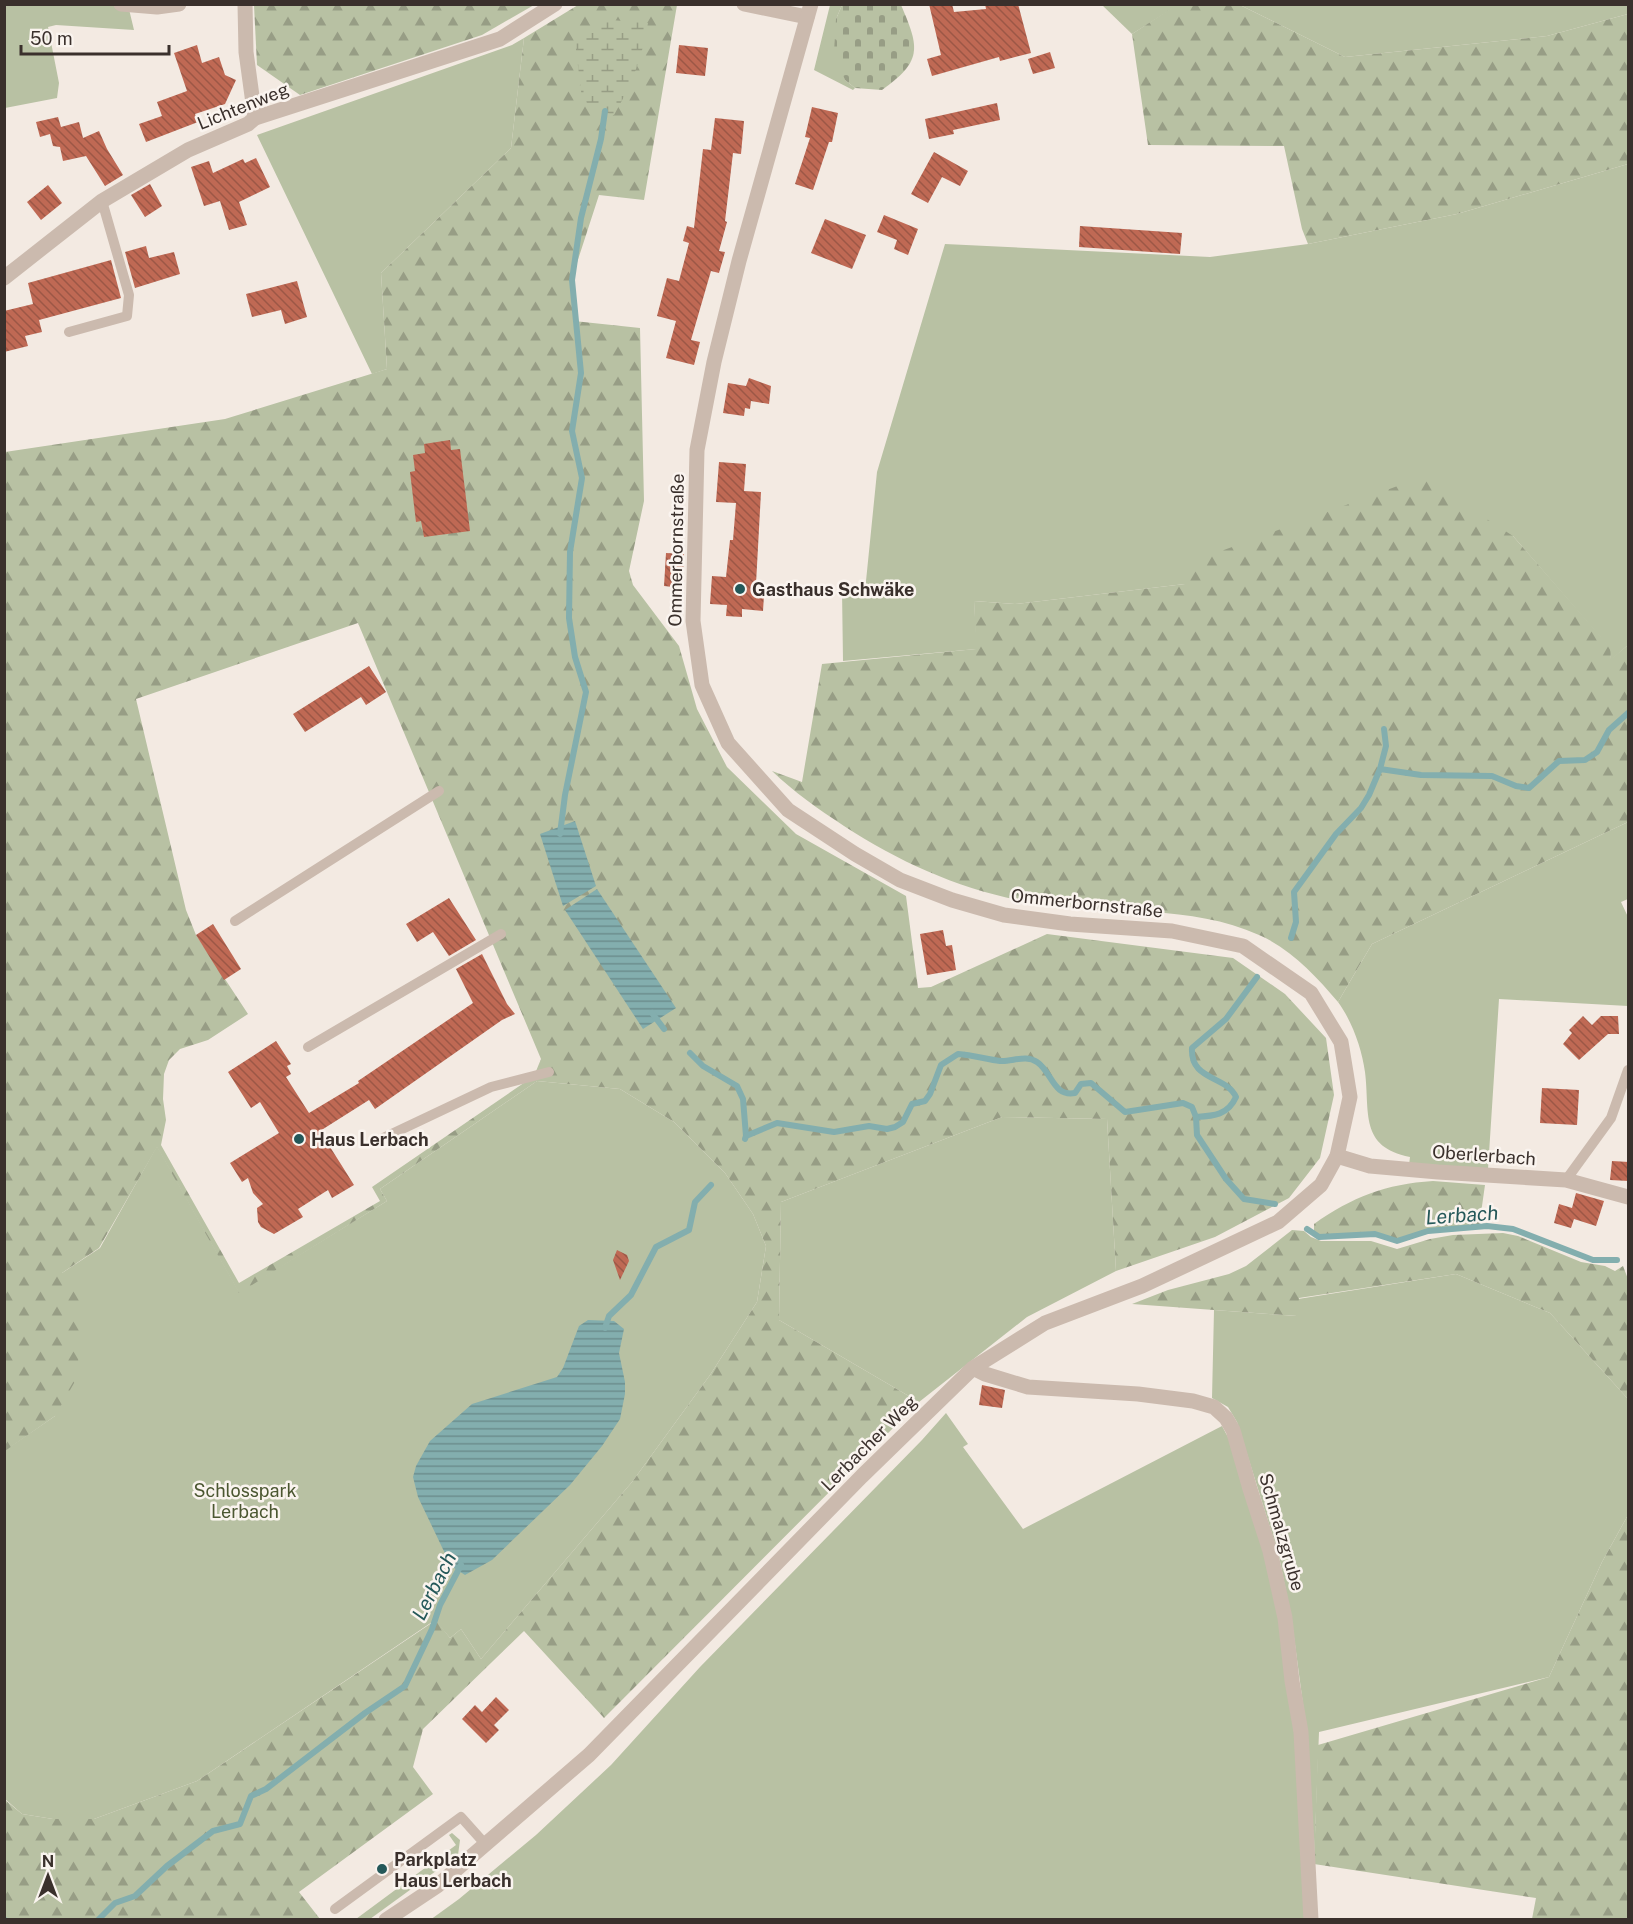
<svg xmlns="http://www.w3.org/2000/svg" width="1633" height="1924" font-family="'Public Sans',sans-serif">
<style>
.green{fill:#b8c1a3}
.forest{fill:url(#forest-firs);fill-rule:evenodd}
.wetland{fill:url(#wetland-marsh)}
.cemetery{fill:url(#cemetery-stones)}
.water{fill:url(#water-rules)}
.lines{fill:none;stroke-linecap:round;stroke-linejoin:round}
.stream{stroke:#83aeae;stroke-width:6}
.building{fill:url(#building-back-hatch)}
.service{stroke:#cbbaae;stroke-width:10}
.minor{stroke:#cbbaae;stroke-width:15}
.tertiary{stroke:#cbbaae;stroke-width:15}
.poi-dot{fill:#245859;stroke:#faf4ef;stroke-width:2}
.labels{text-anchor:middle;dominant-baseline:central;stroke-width:5;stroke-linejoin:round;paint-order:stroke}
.street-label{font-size:18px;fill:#3a302c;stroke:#faf4ef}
.poi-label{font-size:18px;font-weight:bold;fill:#3a302c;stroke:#faf4ef;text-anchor:start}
.park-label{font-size:18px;fill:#4b5731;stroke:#faf4ef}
.water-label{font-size:20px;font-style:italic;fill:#245859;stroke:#faf4ef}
</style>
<defs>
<pattern id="forest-firs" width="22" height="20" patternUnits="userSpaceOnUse" patternTransform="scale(1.5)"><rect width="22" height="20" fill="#b8c1a3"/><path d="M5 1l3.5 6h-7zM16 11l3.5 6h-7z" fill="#979d85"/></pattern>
<pattern id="wetland-marsh" width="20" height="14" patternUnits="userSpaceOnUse" patternTransform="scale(1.5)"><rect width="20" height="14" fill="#b8c1a3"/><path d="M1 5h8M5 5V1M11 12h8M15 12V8" fill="none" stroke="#979d85"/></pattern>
<pattern id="cemetery-stones" width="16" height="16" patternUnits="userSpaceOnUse" patternTransform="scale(1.5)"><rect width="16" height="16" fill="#b8c1a3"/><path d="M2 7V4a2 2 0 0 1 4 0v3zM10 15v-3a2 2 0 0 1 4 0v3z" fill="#979d85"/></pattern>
<pattern id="water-rules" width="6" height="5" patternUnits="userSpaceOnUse" patternTransform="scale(1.5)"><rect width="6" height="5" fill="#83aeae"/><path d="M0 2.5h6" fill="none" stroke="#6c8e8e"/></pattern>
<pattern id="building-back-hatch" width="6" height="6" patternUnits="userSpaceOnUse" patternTransform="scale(1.5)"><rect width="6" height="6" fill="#bf6954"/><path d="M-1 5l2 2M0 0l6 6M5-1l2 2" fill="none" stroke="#9c5746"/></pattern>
</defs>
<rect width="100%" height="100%" fill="#f3eae2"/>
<g class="green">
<polygon points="1628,4 1628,14 1547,36 1345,57 1240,5"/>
<polygon points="5,5 128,5 134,30 56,25 48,27 59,83 57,98 5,108"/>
<polygon points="830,5 842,5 836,19 845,80 855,88 853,90 814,70"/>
<polygon points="1102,5 1178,5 1132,34"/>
<polygon points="524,38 511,148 381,273 387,369 372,374 257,135 512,45"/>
<polygon points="1628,164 1628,645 1611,660 1609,647 1513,536 1185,584 1015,604 974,601 977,649 843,661 842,590 865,591 877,472 945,244 1210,257 1308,244 1457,214"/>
<path d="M1628,822V899L1621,902L1628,917V1006L1499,999L1488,1169L1409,1165L1410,1157C1359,1147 1370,1112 1365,1072C1362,1049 1352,1021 1338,1002L1372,944Z"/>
<polygon points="537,1081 620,1089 674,1122 725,1173 753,1214 766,1246 757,1302 710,1375 632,1482 481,1659 461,1629 450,1638 435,1620 197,1781 94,1819 53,1819 22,1814 5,1799 4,1451 55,1416 62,1273 100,1248 157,1146 239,1292 387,1201 380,1189"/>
<polygon points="1002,1117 1107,1119 1116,1271 1027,1317 919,1402 779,1320 781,1202"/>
<polygon points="1456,1274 1550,1313 1628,1399 1628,1515 1602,1562 1549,1677 1319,1732 1314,1864 1307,1734 1292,1622 1279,1556 1237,1422 1228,1407 1212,1398 1214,1310 1296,1316 1298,1299"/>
<path d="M946,1413L968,1444L963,1447L1023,1529L1222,1426L1230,1441C1242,1480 1258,1519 1268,1559C1295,1676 1299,1797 1306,1917L1302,1920H430L459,1899L536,1835L611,1765L700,1667L922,1440Z"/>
<polygon points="452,1833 460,1840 458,1855 370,1919 356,1919 456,1845 449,1835"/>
</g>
<g class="forest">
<polygon points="1178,4 1240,5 1345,57 1547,36 1628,14 1628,164 1457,214 1308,244 1302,229 1284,146 1148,145 1132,34"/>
<polygon points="254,5 254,4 534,5 482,35 300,95 257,65"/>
<path d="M578,5H677L644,200L599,195L573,275L574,321L640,328L644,501L629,571L633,585L679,646L697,709L727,767L796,834L906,896L918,988L931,987L1047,934L1233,958L1285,994L1326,1038L1334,1095L1320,1158L1289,1198L1215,1237L1116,1271L1107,1119L1002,1117L781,1202L779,1320L919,1402L604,1718L524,1631L423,1729L413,1767L433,1794L299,1892L320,1919H5L4,1799L22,1814L53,1819H94L197,1781L436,1620L450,1638L461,1629L481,1659L632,1482L710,1375L757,1302L766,1246L753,1214L725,1173L674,1122L620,1089L537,1081L380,1189L387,1201L239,1293L157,1147L99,1248L62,1273L83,1302L77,1378L55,1416L5,1451V452L225,419L387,369L381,273L511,148L524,38ZM358,623L541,1059L534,1076L372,1187L380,1201L239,1283L161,1145L166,1120L163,1099L164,1074L169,1060L180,1049L208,1040L248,1014L196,935L186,910L136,699Z"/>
<path d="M1422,477L1513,536L1610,647L1611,659L1628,645V822L1372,944L1338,1002C1316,976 1291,949 1259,935C1191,904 1112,915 1040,904C968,893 904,865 844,826C818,809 794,792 772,771L802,782L822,664L976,649L974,601L1015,604L1185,584L1186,564Z"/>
<path d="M1433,1181L1485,1185L1479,1227L1428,1231L1399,1241L1370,1234L1323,1238L1310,1231L1314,1230V1224C1352,1197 1386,1184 1433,1181Z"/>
<polygon points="1292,1230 1304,1231 1311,1237 1321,1241 1371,1241 1397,1249 1430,1239 1453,1235 1503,1233 1518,1236 1581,1262 1605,1266 1615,1271 1623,1266 1628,1279 1628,1399 1550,1313 1456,1274 1299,1298 1297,1316 1132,1304 1168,1290 1229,1274 1246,1266"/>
<polygon points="1628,1515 1628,1919 1532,1919 1536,1898 1314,1864 1318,1745 1549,1677 1602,1562"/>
</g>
<path class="wetland" d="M611,20L648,23C642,58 632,84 614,115L596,110L582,99L575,41L590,29Z"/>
<path class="cemetery" d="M842,5H901C920,49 922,61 882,90L855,88L845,80L834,52L836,19Z"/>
<g class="water">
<polygon points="575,821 596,886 563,906 540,834"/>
<polygon points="597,889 676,1008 643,1029 565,910"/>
<polygon points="588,1320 614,1321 624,1329 619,1353 625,1382 625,1394 620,1419 602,1446 570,1485 492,1560 465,1575 451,1566 418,1497 413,1477 416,1466 430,1441 472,1404 557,1377 563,1368 579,1326"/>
</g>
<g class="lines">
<g class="stream">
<polyline points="1380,769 1386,746 1384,729"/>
<polyline points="560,834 565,795 586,692 575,657 569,618 570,552 582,478 572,431 581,373 572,280 581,218 601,139 605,111"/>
<polyline points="1291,938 1296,922 1294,892 1336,834 1361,808 1369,795 1380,769 1421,775 1492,776 1516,786 1529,788 1559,761 1585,760 1597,752 1609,730 1628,713"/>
<polyline points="652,1013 664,1029"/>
<polyline points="690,1053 703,1066 737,1086 743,1099 746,1136"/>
<path d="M1196,1117C1214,1116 1228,1115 1236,1097C1226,1075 1190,1081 1192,1048L1226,1019L1257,977"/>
<path d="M745,1139L746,1136L777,1123L834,1132L869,1126L887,1129L895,1127L903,1122L912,1104L925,1101L930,1094L941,1065L958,1054C972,1055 986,1059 1000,1061C1012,1062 1026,1054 1037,1062C1052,1072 1053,1097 1075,1093L1081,1084L1091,1083L1125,1112L1183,1103L1192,1107L1196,1117L1197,1135L1226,1179L1244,1199L1275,1204"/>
<polyline points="1307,1229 1319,1237 1375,1234 1397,1241 1428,1231 1487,1226 1513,1229 1593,1260 1617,1260"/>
<polyline points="605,1328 609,1316 631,1295 656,1247 689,1230 695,1202 711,1185"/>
<polyline points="4,1919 5,1920"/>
<polyline points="98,1920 115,1903 135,1896 167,1866 213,1831 240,1824 251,1796 266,1789 365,1713 405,1686 432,1629 440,1605 461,1565"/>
</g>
</g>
<g class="building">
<polygon points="929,4 952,4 954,12 986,9 985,4 1018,4 1031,53 1000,61 999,57 932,76 927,59 941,55"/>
<polygon points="197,45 202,63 219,57 225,75 236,80 225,104 195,114 198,122 146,142 139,124 162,116 157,102 187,91 174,53"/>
<polygon points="679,45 708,48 705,76 676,73"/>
<polygon points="1050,52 1055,68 1033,74 1028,59"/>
<polygon points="997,103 1000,120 953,130 954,134 929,139 925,119"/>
<polygon points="812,107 838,113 832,142 829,142 813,190 795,184 810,138 805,137"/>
<polygon points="58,117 61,127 79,122 83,138 99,131 107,149 123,175 105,186 86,156 63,161 60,147 53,146 50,134 40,137 36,122"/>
<polygon points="715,118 744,121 741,154 733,153 725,221 727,222 719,251 725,252 719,273 711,271 691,340 700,342 694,365 666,358 676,321 657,316 667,278 679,281 689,243 683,241 687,226 694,228 703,149 711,150"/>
<polygon points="934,152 968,171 960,186 942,177 928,203 911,194"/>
<polygon points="256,158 270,187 239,202 247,225 229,230 220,201 204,206 191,167 209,161 213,173 243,159 245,163"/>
<polygon points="150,184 162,206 145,217 131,195"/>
<polygon points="48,185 62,203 41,220 27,202"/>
<polygon points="884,215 918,229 908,255 894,249 897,240 877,232"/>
<polygon points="825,219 866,235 852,269 811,253"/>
<polygon points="1080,226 1182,233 1180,254 1079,247"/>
<polygon points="146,246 149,258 174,252 180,274 135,288 125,252"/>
<polygon points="111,260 121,298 39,320 42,332 25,336 28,346 4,352 4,311 33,304 28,283"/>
<polygon points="297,281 307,317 285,324 281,310 252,317 246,294"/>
<polygon points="749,378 771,386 769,404 751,401 750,409 745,408 744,416 723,413 728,383 746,386"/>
<polygon points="450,440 451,450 460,449 470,531 424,537 421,521 416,522 410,472 415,471 413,455 425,453 424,444"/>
<polygon points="719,462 746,464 744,491 761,492 756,584 761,584 761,594 764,595 763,611 742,609 742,617 726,616 727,605 710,604 712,576 726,577 730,540 733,540 736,503 716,502"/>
<polygon points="666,553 684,554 682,588 664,586"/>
<polygon points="369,666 386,692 366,705 361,697 305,732 293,714"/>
<polygon points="449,898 476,940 449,956 433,932 417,942 406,924"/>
<polygon points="213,924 241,969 224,980 196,935"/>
<polygon points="943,930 946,946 952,945 956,970 927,975 920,934"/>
<polygon points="482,954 507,1004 515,1014 502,1020 375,1109 369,1100 320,1131 354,1185 332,1198 328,1190 298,1209 303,1217 274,1234 261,1227 258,1222 257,1208 263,1204 253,1193 248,1178 242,1182 230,1163 279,1133 260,1102 251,1108 228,1072 276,1041 291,1064 287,1066 291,1074 286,1077 309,1113 359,1083 358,1081 473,1003 456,969"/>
<polygon points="1583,1016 1592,1025 1601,1016 1618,1016 1619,1034 1608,1034 1579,1060 1563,1044 1572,1033 1569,1030"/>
<polygon points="1542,1088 1579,1090 1577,1125 1540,1123"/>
<polygon points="1612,1161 1629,1162 1629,1181 1610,1180"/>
<polygon points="1576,1193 1604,1201 1596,1226 1574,1219 1571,1228 1554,1223 1559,1204 1572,1208"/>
<polygon points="617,1250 627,1255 629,1261 620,1280 613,1260"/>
<polygon points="982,1385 1005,1390 1002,1408 979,1405"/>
<polygon points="496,1697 509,1710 494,1725 499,1730 486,1743 462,1719 475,1705 482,1712"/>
</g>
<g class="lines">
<g class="service">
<polyline points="69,332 127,316 129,295 102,201"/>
<polyline points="235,921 439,791"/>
<polyline points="308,1047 501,934"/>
<polyline points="379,1140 491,1087 549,1072"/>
<polyline points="1566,1180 1611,1118 1628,1070"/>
<polyline points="335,1909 461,1817 486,1845"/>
</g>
<g class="minor">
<polyline points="121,4 157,7 179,4"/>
<polyline points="245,4 246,52 255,118"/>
<polyline points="744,4 807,17"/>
<polyline points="4,278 102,201 188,150 248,124 255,118 500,39 555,4"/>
<polyline points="1337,1156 1370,1166 1438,1172 1566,1180 1628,1197"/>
<polyline points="973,1368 985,1374 1028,1387 1138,1394 1193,1401 1214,1407 1226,1418 1233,1430 1250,1489 1270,1551 1285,1618 1292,1681 1301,1732 1311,1920"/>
</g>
<polyline class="tertiary" points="386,1920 437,1886 589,1755 862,1476 973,1368 1045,1323 1142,1286 1278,1222 1321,1185 1337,1156 1350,1097 1341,1042 1311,993 1243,946 1172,931 1070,924 1004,915 952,900 900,880 855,854 788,810 728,743 702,685 693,621 697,450 714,362 739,261 811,4"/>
</g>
<g class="poi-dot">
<circle cx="740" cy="589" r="6"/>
<circle cx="299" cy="1139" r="6"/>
<circle cx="382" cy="1869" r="6"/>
</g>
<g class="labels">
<g class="street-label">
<text transform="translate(243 106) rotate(-22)">Lichtenweg</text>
<text transform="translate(676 550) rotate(-89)">Ommerbornstraße</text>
<text transform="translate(1087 903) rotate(6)">Ommerbornstraße</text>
<text transform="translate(1484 1155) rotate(4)">Oberlerbach</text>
<text transform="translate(869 1443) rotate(-45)">Lerbacher Weg</text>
<text transform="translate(1282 1532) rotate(74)">Schmalzgrube</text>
</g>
<g class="poi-label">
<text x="752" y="589">Gasthaus Schwäke</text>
<text x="311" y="1139">Haus Lerbach</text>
<text x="394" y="1859">Parkplatz<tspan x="394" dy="21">Haus Lerbach</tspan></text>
</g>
<g class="park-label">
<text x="245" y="1490">Schlosspark<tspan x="245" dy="21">Lerbach</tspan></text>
</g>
<g class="water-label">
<text transform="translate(1462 1215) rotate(-4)">Lerbach</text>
<text transform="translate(434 1586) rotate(-63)">Lerbach</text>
</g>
</g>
<rect width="1633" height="1924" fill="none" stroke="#3a302c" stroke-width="12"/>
<g transform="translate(48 1876)" stroke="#faf4ef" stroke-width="4.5" paint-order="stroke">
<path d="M0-4.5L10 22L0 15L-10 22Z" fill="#3a302c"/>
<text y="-9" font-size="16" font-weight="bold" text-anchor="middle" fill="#3a302c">N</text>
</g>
<path d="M21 45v9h148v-9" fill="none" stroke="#3a302c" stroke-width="3"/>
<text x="30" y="45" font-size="18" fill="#3a302c" stroke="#faf4ef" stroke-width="4.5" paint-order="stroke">50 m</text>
</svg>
